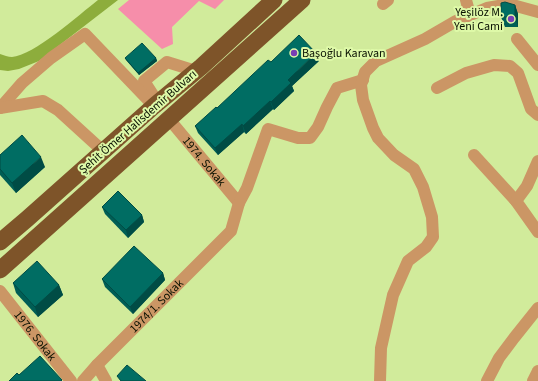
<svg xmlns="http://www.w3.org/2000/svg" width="538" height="381" font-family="'Source Sans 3',sans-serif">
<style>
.green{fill:#f68eaa}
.water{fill:#8dad3c}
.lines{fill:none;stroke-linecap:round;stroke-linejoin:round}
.minor{stroke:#cb9665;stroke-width:12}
.highway{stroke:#7e5429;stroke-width:17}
.wall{fill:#005e55}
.shaded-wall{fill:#004c45}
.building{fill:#006d63;stroke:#004c45}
.poi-dot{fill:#793eb4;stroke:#def9a8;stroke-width:1.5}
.labels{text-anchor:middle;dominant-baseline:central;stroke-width:4;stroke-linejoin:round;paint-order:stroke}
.poi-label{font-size:12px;fill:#091100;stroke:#def9a8;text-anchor:end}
.street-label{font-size:12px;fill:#091100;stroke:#def9a8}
</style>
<rect width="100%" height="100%" fill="#d1eb9b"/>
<polygon class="green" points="129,0 224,0 215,9 199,1 172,27 173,44 162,49 118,9"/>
<path class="water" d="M98,0H118L39,61L19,69L8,71L0,70V54C4,55 8,57 12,57C33,56 80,14 98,0Z"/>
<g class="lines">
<g class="minor">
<polyline points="466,0 470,15"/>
<polyline points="383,4 388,0"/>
<polyline points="517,39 538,65"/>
<polyline points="437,88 466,73 494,65 510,66 518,73 531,109 538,115"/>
<polyline points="157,101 144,81 167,62 196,71"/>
<polyline points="0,108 22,83 51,58 85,34 154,106"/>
<polyline points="0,108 43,101 58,110 103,151"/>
<path id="s1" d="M169,119L239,203"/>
<polyline points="474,155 516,201"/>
<polyline points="538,161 527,186 516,201 538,232"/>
<path id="s2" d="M0,291L71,381"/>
<polyline points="97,365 106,381"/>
<path id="s3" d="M83,381L97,365L231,231L239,203L247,188L268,129L298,138H310L318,127L327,107L337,88L363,80"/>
<polyline points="380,381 381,348 393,295 408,261 426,247 433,237 432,217 423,187 414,169 394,155 378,138 373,128 363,100 361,85 365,72 376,61 425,39 456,21 487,8 509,4 538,12"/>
<polyline points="487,381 499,358 514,338 538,308"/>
<polyline points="533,381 538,371"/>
</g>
<g class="highway">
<polyline points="0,242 27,219 154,106 201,67 274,0"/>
<polyline points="0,270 302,0"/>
</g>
</g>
<g class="wall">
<polygon points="515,5 518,14 518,27 505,27 501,17"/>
<polygon points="125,58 156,58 157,61 139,75 126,60"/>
<polygon points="319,61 292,86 294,91 274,110 273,109 246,134 244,132 218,155 198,133 195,126 217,108"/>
<polygon points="0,155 45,167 16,193 0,175"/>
<polygon points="102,207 142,215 144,222 128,238 105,214"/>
<polygon points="163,273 165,280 133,314 105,287 102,279"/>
<polygon points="13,283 59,285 63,295 38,317 16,293"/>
</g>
<g class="shaded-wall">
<polygon points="515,5 518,14 518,27 515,17"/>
<polygon points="316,53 319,61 292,86 294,91 274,110 271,102 288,80"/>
<polygon points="156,58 157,61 139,75 138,73"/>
<polygon points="270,101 273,109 246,134 243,126"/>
<polygon points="242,124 244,132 218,155 215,148"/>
<polygon points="41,157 45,167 16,193 12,183"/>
<polygon points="142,215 144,222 128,238 126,230"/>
<polygon points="163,273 165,280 133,314 130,307"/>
<polygon points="59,285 63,295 38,317 35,307"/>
</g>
<g class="building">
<polygon points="505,2 515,5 515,17 501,17 501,3"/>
<polygon points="299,35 316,53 288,80 291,83 271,102 270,101 243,126 242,124 215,148 195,126 216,107 217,108 268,60 271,62"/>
<polygon points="142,43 156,58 138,73 125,58"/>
<polygon points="22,135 41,157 12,183 0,169 0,155"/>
<polygon points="118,191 142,215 126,230 102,207"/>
<polygon points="134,246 163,273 130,307 102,279"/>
<polygon points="37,261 59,285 35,307 13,283"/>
<polygon points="40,356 62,380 61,381 9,381 17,373 19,375"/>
<polygon points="127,365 146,381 121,381 117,376"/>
</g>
<g class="poi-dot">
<circle cx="511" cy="19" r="4"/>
<circle cx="294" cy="53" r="4"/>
</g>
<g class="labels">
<g class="poi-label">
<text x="503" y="12">Yeşilöz M.<tspan x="503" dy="14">Yeni Cami</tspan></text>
<text x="302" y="53" text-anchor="start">Başoğlu Karavan</text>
</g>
<g class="street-label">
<text transform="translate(138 122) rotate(-41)">Şehit Ömer Halisdemir Bulvarı</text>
<text stroke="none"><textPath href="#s1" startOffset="55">1974. Sokak</textPath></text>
<text stroke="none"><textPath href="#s3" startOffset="105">1974/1. Sokak</textPath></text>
<text stroke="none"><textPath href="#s2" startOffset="57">1976. Sokak</textPath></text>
</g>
</g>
</svg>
